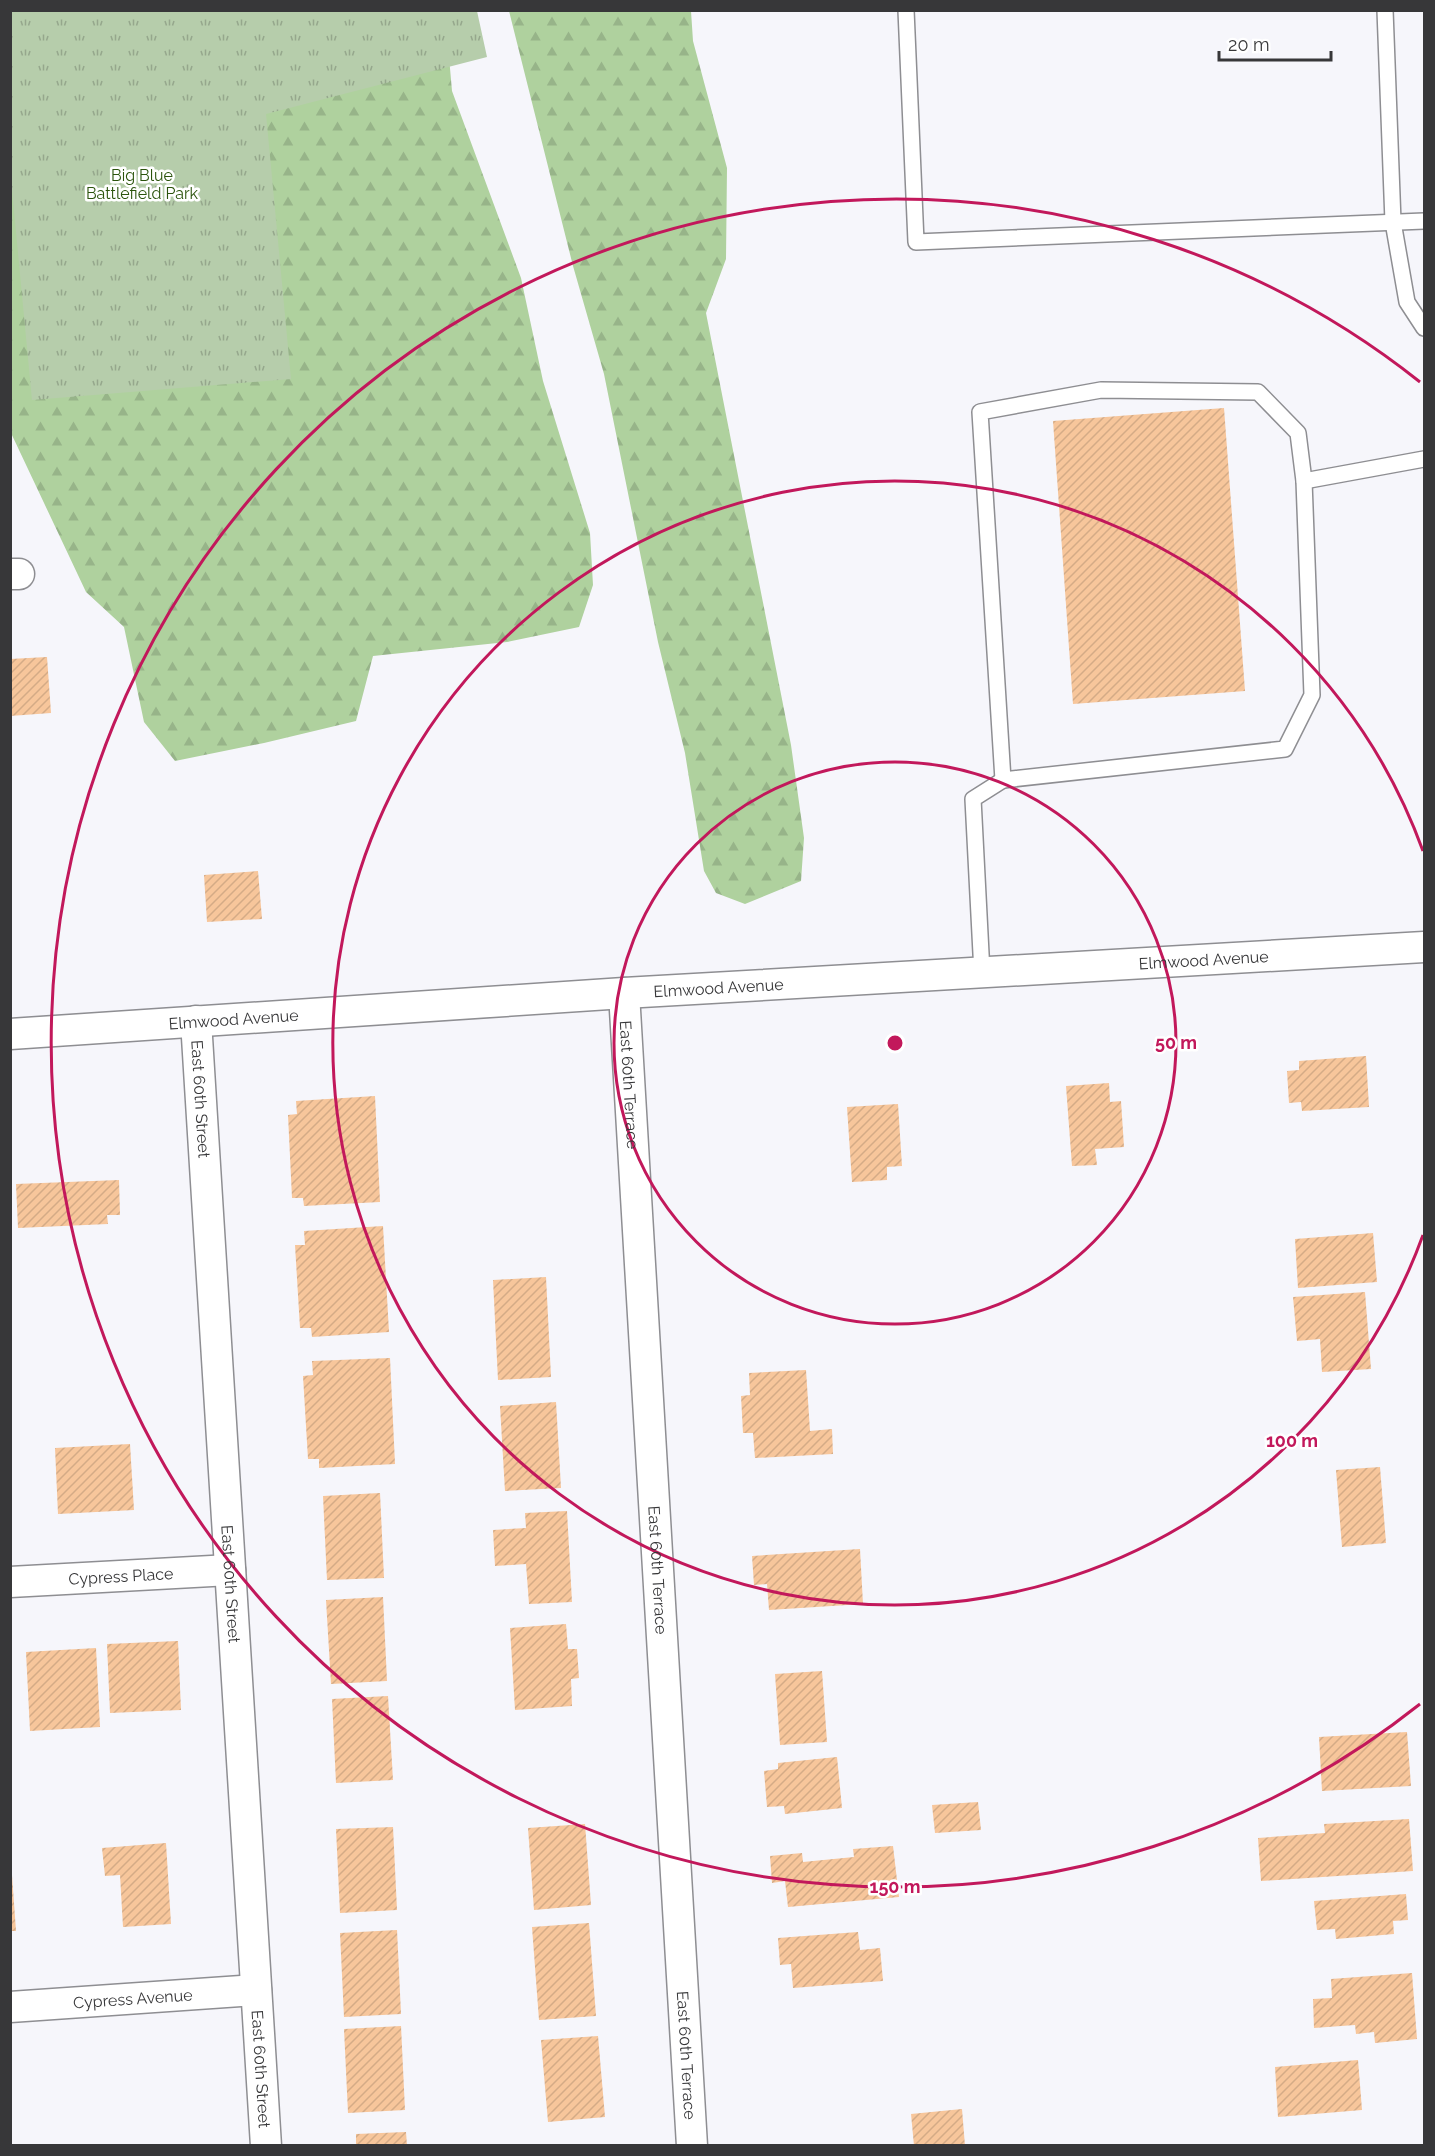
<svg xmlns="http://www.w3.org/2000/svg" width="1435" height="2156" font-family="Raleway,sans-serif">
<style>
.forest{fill:url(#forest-firs)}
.park{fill:url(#park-tufts)}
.building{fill:url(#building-hatch)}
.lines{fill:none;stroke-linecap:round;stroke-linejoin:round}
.service-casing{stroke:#8e8e92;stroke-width:18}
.minor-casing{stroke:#8e8e92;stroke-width:33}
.service{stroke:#fff;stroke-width:15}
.minor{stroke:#fff;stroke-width:30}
.ring{fill:none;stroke:#c2185b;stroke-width:3}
.labels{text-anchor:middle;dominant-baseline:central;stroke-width:5;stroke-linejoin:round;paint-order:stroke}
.park-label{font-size:16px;fill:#2b540c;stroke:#fff}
.street-label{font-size:16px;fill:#373739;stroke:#fff}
.centre{fill:#c2185b;stroke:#fff;stroke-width:3}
.ring-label{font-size:18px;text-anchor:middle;font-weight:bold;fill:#c2185b;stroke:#fff;stroke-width:5;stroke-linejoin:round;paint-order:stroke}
</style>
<defs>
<pattern id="forest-firs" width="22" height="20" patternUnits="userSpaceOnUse" patternTransform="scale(1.5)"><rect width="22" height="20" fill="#afd19e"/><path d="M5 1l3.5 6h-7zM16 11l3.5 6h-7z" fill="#97b489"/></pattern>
<pattern id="park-tufts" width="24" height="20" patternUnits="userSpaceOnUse" patternTransform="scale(1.5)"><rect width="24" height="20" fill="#b6cdab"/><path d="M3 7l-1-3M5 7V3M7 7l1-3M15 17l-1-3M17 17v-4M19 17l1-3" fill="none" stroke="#95a78c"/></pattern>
<pattern id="building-hatch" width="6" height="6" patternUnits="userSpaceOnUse" patternTransform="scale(1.5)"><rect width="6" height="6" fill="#f7c69b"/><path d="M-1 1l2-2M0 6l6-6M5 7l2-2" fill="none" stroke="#d4ab86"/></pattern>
</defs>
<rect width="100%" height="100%" fill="#f6f6fb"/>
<g class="forest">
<polygon points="11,11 445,11 452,91 521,278 543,381 590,533 593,585 579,627 507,642 373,656 356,721 264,743 175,761 144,722 124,627 86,592 11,433"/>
<polygon points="509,11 691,11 693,41 727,168 726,259 706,313 791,745 804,838 801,881 745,904 716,893 704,871 685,753 658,642 604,374 573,266"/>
</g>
<polygon class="park" points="10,11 477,11 487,57 266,114 291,379 32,400 11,179"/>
<g class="building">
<polygon points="1224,408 1245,691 1073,704 1053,421"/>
<polygon points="47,657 51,713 10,716 10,659"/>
<polygon points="258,871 262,919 207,922 204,875"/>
<polygon points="1366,1056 1369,1107 1302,1111 1301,1102 1289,1103 1287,1071 1299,1070 1299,1061"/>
<polygon points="1109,1083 1110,1102 1121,1101 1124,1147 1095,1149 1097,1165 1072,1166 1066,1086"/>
<polygon points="375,1096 380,1202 304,1206 303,1198 292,1198 288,1115 297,1114 296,1101"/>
<polygon points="898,1104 902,1166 887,1167 887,1180 852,1182 847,1107"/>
<polygon points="119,1180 120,1215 107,1215 108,1224 18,1228 16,1184"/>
<polygon points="383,1226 389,1332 312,1337 311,1328 300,1328 295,1245 305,1245 304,1231"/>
<polygon points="1373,1233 1377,1282 1298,1288 1295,1239"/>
<polygon points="546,1277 551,1377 498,1380 493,1280"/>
<polygon points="1365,1292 1371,1369 1322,1372 1320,1339 1297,1341 1293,1297"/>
<polygon points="390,1358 395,1464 319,1468 319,1459 308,1459 303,1376 313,1375 312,1361"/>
<polygon points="806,1370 810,1431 832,1429 833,1454 755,1458 753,1433 743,1433 741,1396 750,1395 749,1373"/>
<polygon points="556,1402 561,1488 505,1491 500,1406"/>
<polygon points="130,1444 134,1510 58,1514 55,1448"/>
<polygon points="1380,1467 1386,1543 1342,1547 1336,1470"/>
<polygon points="380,1493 384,1578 327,1580 323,1496"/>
<polygon points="567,1511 572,1602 529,1604 526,1564 495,1566 493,1530 526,1528 525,1513"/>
<polygon points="860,1549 863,1604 769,1610 767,1584 754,1585 752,1556"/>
<polygon points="383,1597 387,1681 331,1684 326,1600"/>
<polygon points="566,1624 568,1649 577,1649 579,1678 571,1679 572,1706 515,1710 510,1628"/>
<polygon points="178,1641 181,1710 110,1713 107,1644"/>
<polygon points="96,1648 100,1727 30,1731 26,1652"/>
<polygon points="822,1671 827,1742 780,1745 775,1674"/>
<polygon points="388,1696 393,1780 336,1783 332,1699"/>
<polygon points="1407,1732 1411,1786 1322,1791 1319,1737"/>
<polygon points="837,1757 842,1808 785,1814 784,1806 767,1807 764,1771 778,1769 778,1763"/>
<polygon points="978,1802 981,1830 935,1833 932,1805"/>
<polygon points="1409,1819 1413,1871 1261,1881 1258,1838 1325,1833 1324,1824"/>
<polygon points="585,1824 591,1905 534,1910 528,1828"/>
<polygon points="393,1827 397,1910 340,1913 336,1829"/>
<polygon points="166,1843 171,1924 123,1927 120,1875 105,1876 102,1848"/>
<polygon points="893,1846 899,1897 788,1907 785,1881 772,1883 770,1856 802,1853 803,1862 854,1857 853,1849"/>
<polygon points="10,1875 12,1875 16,1931 10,1931"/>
<polygon points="1406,1894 1408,1920 1393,1921 1394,1934 1336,1939 1335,1929 1317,1930 1314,1901"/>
<polygon points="589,1923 596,2016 539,2020 532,1927"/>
<polygon points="397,1930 401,2014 344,2017 340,1933"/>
<polygon points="858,1932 860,1950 880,1948 883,1981 793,1988 791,1964 780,1965 778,1938"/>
<polygon points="1412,1973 1417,2039 1375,2043 1374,2032 1356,2034 1355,2025 1314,2028 1313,1999 1332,1998 1331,1979"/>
<polygon points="401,2026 405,2110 348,2113 344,2029"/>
<polygon points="598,2036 605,2117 548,2122 541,2040"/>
<polygon points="1358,2060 1362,2110 1278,2117 1275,2067"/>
<polygon points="962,2109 965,2146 914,2146 911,2114"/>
<polygon points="406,2132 407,2146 356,2146 356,2134"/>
</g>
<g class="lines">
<defs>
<g id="service">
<polyline points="906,10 916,242 1424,221"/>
<polyline points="1385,10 1393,222 1407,302 1424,328"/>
<polygon points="1101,390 1258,392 1298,433 1304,481 1312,695 1285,749 1003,780 980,412"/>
<polyline points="1304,481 1424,459"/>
<polyline points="982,973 973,799 1003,780"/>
</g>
<g id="minor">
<polyline points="10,574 19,574"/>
<path id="s1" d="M624,993L692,2146"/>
<path id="s2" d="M196,1021L266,2146"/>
<path id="s3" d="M10,1034L624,993L1424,947"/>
<path id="s4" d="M10,1582L230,1570"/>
<path id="s5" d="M10,2007L256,1990"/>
</g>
</defs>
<use href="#service" class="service-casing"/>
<use href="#minor" class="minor-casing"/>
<use href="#service" class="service"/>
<use href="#minor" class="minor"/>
</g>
<g class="ring">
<circle cx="895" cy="1043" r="281"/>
<path d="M1423 1235A562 562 0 1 1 1423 851"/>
<path d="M1420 1704A844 844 0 1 1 1420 382"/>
</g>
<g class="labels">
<g class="park-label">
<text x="142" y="175">Big Blue<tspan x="142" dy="18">Battlefield Park</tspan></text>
</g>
<g class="street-label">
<text stroke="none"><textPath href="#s3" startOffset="1196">Elmwood Avenue</textPath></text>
<text stroke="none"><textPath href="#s3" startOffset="710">Elmwood Avenue</textPath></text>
<text stroke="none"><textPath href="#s3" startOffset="224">Elmwood Avenue</textPath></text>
<text stroke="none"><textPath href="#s1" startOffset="92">East 60th Terrace</textPath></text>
<text stroke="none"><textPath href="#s2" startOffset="78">East 60th Street</textPath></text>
<text stroke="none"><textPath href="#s1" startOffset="578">East 60th Terrace</textPath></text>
<text stroke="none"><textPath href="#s4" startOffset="111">Cypress Place</textPath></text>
<text stroke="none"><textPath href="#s2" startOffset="564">East 60th Street</textPath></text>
<text stroke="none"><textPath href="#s5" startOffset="123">Cypress Avenue</textPath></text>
<text stroke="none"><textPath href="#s1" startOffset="1064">East 60th Terrace</textPath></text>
<text stroke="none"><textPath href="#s2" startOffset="1050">East 60th Street</textPath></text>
</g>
</g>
<circle cx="895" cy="1043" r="9" class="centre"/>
<g class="ring-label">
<text x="1176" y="1049">50 m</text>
<text x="1292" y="1447">100 m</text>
<text x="895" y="1893">150 m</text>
</g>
<rect width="1435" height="2156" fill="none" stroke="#373739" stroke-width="24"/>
<path d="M1219 51v9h112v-9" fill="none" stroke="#373739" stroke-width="3"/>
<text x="1228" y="51" font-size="18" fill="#373739" stroke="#ffffff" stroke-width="4.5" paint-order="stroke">20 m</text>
</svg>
